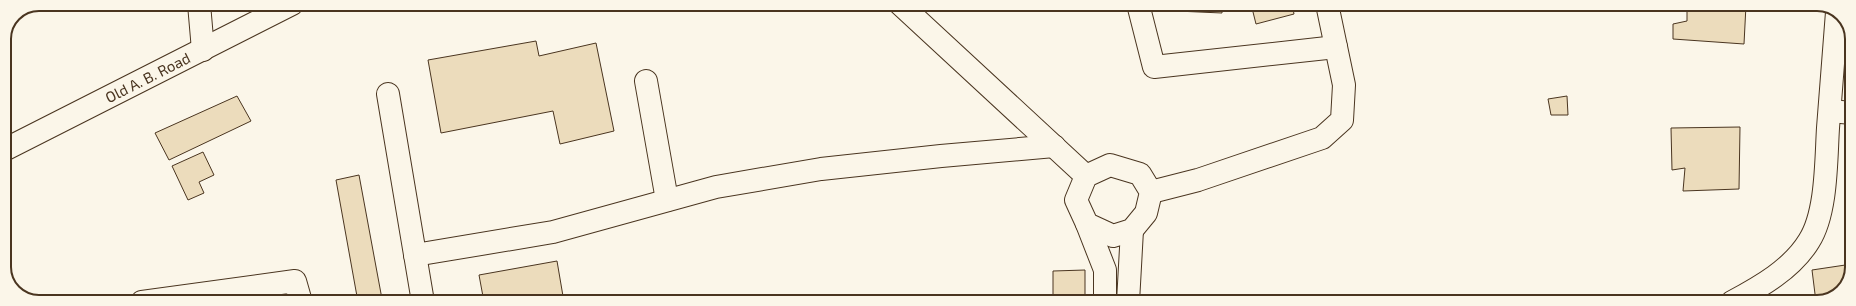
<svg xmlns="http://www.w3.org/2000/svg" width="1856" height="306" font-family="'Exo 2',sans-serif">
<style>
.building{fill:#ecdcbc;stroke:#4a3520}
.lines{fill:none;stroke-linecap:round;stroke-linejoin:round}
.minor-casing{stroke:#4a3520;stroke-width:24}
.minor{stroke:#fbf6e9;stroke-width:22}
.labels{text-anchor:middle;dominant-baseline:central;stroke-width:3;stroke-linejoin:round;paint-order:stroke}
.street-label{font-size:15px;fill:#4a3520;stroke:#fbf6e9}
.rim{fill:none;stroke:#4a3520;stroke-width:2}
</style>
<rect width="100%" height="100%" fill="#fbf6e9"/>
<g class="building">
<polygon points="1174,4 1222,4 1222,13 1176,11"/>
<polygon points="1251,4 1292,4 1294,14 1256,24"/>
<polygon points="1687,4 1746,5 1744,44 1673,39 1673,24 1687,21"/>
<polygon points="536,41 539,56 596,43 614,131 560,144 553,111 441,133 428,60"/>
<polygon points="237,96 251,121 169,160 155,133"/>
<polygon points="1567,96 1568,115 1551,115 1548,99"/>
<polygon points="1740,127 1739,189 1683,191 1685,168 1672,170 1671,128"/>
<polygon points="203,152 214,175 199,182 204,193 188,200 172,166"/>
<polygon points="359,175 382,299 365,302 358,302 336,180"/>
<polygon points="557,261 564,302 484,302 479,275"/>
<polygon points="1852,264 1852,271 1840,293 1816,302 1812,270"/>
<polygon points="1085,270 1085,302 1053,302 1053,271"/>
</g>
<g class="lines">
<defs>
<g id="minor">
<polyline points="199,4 203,50"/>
<polyline points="900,4 1086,176"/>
<polyline points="1138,4 1154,67 1336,47"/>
<polyline points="646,81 667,200"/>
<polyline points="388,94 423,302"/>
<polyline points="1830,111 1852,113"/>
<path id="s1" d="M4,150L292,4"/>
<polygon points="1110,165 1140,174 1151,192 1146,213 1132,230 1113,236 1087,224 1076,200 1086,176"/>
<polyline points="1151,192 1198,180 1322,138 1342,120 1344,85 1327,4"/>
<polyline points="1087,224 1105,270 1105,302"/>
<polyline points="415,255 553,232 716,187 821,169 941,156 1054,146"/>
<polyline points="142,302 295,281 301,302"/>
<polyline points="1128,302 1132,230"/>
<path d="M1732,302C1760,287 1792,269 1809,241C1827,213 1826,160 1828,128C1831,89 1834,51 1837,12"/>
</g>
</defs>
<use href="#minor" class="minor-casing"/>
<use href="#minor" class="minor"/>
</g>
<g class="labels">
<g class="street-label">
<text stroke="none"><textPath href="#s1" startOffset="161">Old A. B. Road</textPath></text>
</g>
</g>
<path d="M0 0H1856V306H0ZM39 11H1817A28 28 0 0 1 1845 39V267A28 28 0 0 1 1817 295H39A28 28 0 0 1 11 267V39A28 28 0 0 1 39 11Z" fill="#fbf6e9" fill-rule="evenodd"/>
<path class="rim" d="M39 11H1817A28 28 0 0 1 1845 39V267A28 28 0 0 1 1817 295H39A28 28 0 0 1 11 267V39A28 28 0 0 1 39 11Z"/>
</svg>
